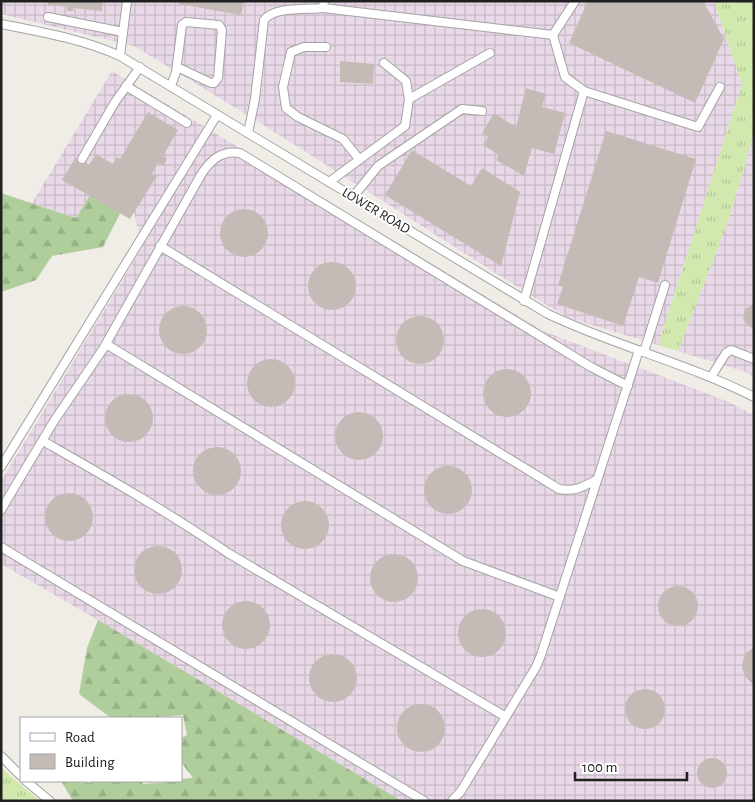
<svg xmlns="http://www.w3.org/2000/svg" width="755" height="802" font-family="'Alegreya Sans',sans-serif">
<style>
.industrial{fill:url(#industrial-grid)}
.grass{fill:url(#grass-tufts)}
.forest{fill:url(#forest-firs)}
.building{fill:#c5bbb6}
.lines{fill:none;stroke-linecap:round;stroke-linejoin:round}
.minor-casing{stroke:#a4a4a4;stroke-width:10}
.minor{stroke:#fff;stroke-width:8}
.labels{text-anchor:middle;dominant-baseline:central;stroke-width:4;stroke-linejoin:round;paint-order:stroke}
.street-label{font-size:14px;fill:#202020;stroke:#fff}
</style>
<defs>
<pattern id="industrial-grid" width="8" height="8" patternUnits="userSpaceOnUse" patternTransform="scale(1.25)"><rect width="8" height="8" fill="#e9d9e8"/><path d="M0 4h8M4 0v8" fill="none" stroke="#c8bac7"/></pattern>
<pattern id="grass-tufts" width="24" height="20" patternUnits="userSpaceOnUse" patternTransform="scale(1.25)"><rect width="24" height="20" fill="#d1e8ae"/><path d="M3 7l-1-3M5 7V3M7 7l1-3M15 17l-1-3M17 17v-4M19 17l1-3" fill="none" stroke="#b3c795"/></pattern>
<pattern id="forest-firs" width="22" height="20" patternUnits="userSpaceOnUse" patternTransform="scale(1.25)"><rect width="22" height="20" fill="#b0ce9c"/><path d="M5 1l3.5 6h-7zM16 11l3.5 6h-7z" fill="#97b186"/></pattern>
</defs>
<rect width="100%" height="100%" fill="#f0ece6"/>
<g class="industrial">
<polygon points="1,1 714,1 742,84 658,345 678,351 728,222 754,134 754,377 743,371 569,318 538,300 257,121 134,46 1,14"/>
<polygon points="112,71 543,331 729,402 754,415 754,801 402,801 98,620 1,564 1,481 142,248 130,194 101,178 76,218 32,203"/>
</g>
<g class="grass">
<polygon points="714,1 754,1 754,134 728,222 678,351 658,345 742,84"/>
<polygon points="1,768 40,801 1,801"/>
</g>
<g class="forest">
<polygon points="101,177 130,194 103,247 52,256 36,280 1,292 1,193 76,218"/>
<polygon points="98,620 402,801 73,801 61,781 90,783 92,781 142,781 143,784 181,781 181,779 193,778 181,762 181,738 187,735 183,715 150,718 111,718 79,694 87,648"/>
</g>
<g class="building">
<polygon points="48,1 103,1 102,11 73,8 73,11 67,11 67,7 48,5"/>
<polygon points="179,1 244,1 241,15 179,4"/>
<polygon points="588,1 703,1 724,39 695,103 569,43"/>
<polygon points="340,61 374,64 373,84 340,82"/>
<polygon points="526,88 546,94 542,107 565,113 554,154 532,148 524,176 496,160 499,155 483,145 488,137 482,133 494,113 516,127"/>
<polygon points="148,112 178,130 163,156 167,158 163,166 158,163 152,174 157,176 130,219 62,180 76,157 79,164 86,163 89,165 96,154 113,164 117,157 120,159"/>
<polygon points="606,131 696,159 658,283 639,277 623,326 557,304 563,287 558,285"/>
<polygon points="412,150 471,186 482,168 520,192 501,266 385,195"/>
<circle cx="244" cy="233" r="24"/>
<circle cx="332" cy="286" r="24"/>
<polygon points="754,304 754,329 748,326 743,318 745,309"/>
<circle cx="183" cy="330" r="24"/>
<circle cx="420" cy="340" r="24"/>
<circle cx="271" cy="383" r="24"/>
<circle cx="507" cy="393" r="24"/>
<circle cx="129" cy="418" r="24"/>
<circle cx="359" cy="436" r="24"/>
<circle cx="217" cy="471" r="24"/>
<circle cx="448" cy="490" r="24"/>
<circle cx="69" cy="517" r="24"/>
<circle cx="305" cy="525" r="24"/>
<circle cx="158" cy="570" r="24"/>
<circle cx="394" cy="578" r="24"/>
<circle cx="678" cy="606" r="20"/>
<circle cx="246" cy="625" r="24"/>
<circle cx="482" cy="633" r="24"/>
<polygon points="754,647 754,686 745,676 742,668 743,660 746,653"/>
<circle cx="333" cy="678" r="24"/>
<circle cx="645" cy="709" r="20"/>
<circle cx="421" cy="728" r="24"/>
<circle cx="712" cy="773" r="15"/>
</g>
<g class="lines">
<defs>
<g id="minor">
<polyline points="324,1 323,8 553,35"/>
<polyline points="575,1 553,35 565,77 584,91 698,127 720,87"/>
<polyline points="48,17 123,32"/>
<path d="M1,24C42,32 82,39 120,56L548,314C615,346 687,363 754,397"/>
<polyline points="326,47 304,47 291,52 283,87 286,108 298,117 343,139 359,159"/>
<polyline points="120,56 127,1"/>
<polyline points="384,63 406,81 409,99"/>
<polyline points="126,86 187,123"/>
<polyline points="171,86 176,72 182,25 186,22 219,25 222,30 218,78 214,83 211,83 177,67"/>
<path d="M248,133L255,99L264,20C275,6 306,10 323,8"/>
<polyline points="82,159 115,102 140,67"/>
<polyline points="329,182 405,126 409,99 490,53"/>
<polyline points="353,197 378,166 462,109 482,111"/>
<path d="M160,246L559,489C574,492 583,487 596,480"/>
<polyline points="524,301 584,91"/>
<polyline points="106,344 463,561 560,597"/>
<polyline points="644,352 665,285"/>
<polyline points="711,377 726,353 731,350 754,359"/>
<path d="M43,441C106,477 168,512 228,553L506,717"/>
<polyline points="1,467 217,115"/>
<path d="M1,510L54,421L103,349L202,173C212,159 222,150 240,153L591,367L628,386"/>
<polyline points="1,547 424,801"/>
<polyline points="1,756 21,776"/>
<polyline points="26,781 50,801"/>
<polyline points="452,801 461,791 536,667 541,655 639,350"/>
</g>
</defs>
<use href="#minor" class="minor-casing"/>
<use href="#minor" class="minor"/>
</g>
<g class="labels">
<g class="street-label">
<text transform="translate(376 211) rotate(31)">LOWER ROAD</text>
</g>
</g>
<rect width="755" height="802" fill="none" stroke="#202020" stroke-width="5"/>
<rect x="20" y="717" width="162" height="65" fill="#ffffff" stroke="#a6a6a6"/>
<rect x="30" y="733" width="25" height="8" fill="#ffffff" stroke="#a6a6a6"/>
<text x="65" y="742" font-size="15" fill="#202020">Road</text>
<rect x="30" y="754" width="25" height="15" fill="#c5bbb6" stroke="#a6a6a6"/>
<text x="65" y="767" font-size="15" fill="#202020">Building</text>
<path d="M575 772v8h112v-8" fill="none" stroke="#202020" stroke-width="2.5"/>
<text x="582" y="772" font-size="15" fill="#202020" stroke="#ffffff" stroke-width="4" paint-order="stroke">100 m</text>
</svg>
